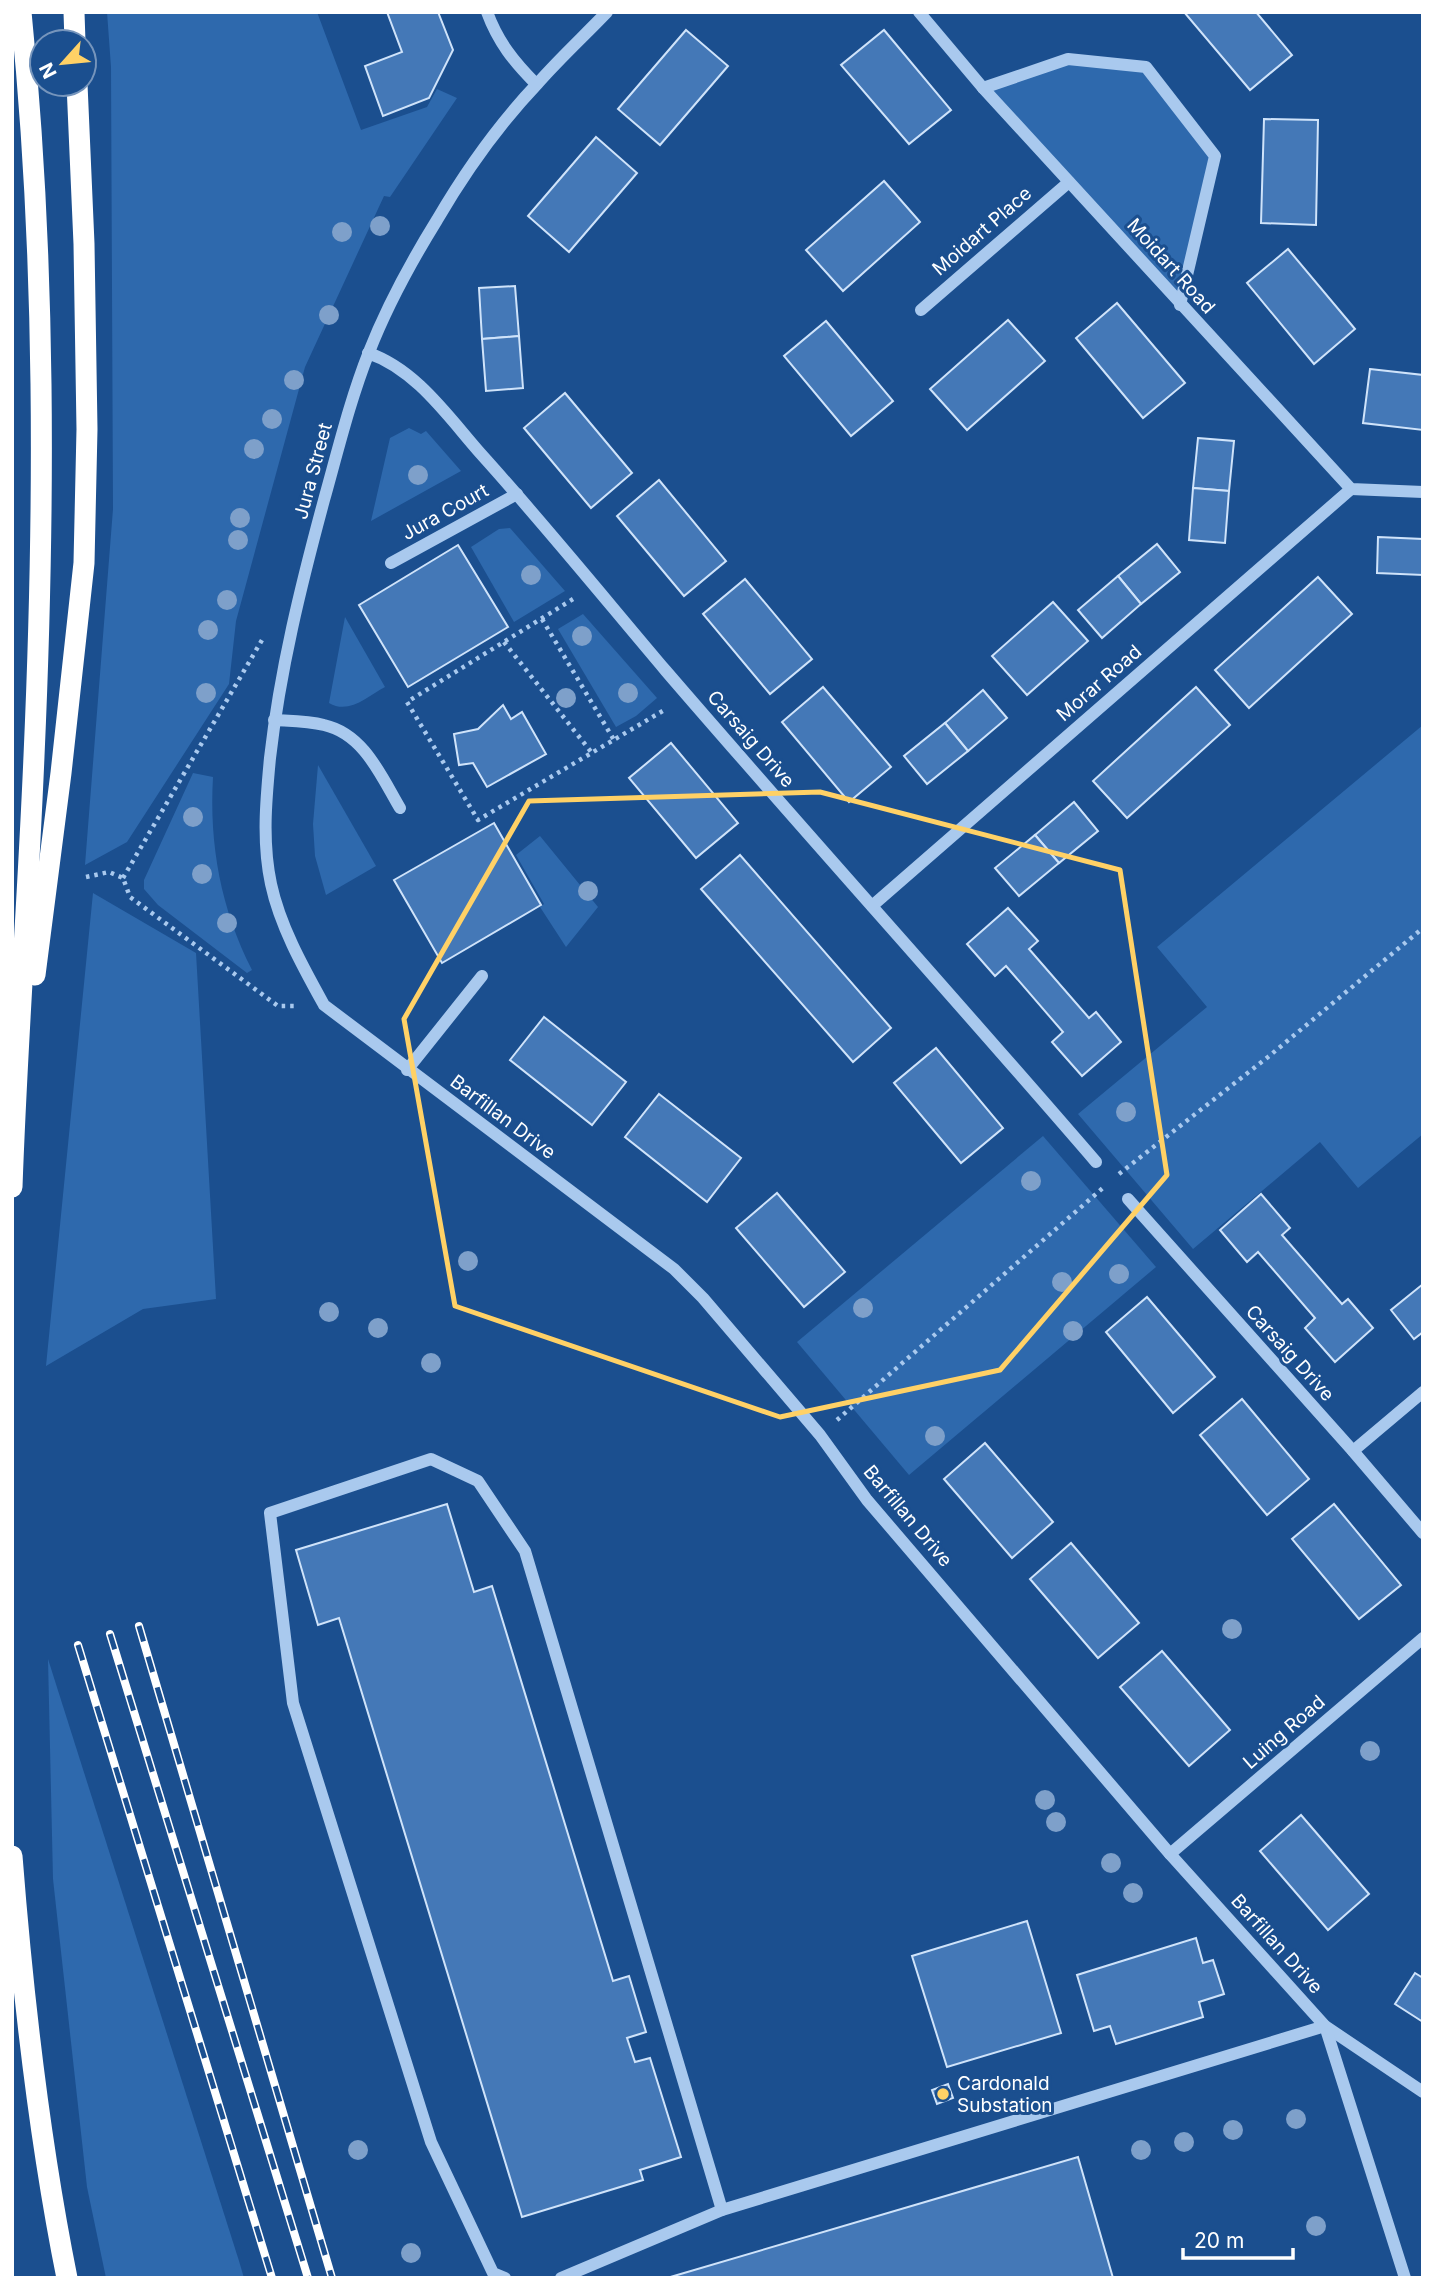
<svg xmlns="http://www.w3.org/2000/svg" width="1435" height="2290" font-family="Inter,sans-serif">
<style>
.green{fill:#2e69ad}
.building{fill:#4478b7;stroke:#cfe3fa;stroke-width:2}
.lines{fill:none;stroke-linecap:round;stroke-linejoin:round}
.path{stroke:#a9c9ee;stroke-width:4.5;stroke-dasharray:3.5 5;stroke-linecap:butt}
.minor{stroke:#a9c9ee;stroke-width:12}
.highway{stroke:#fff;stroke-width:21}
.rail-casing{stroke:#fff;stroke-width:8}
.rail{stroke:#1b4f8f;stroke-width:5;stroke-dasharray:16;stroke-linecap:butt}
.tree{fill:#7ea0ca}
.marked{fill:none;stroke:#ffd166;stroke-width:5;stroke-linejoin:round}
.poi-dot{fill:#ffd166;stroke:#1b4f8f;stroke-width:2.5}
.labels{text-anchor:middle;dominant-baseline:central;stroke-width:6;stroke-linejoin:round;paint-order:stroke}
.street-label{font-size:19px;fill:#fff;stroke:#1b4f8f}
.poi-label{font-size:19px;fill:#fff;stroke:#1b4f8f;text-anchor:start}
</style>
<rect width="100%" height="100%" fill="#1b4f8f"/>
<g class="green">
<polygon points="107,12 317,12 361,130 427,107 437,89 457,98 390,197 384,196 305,367 236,621 229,684 127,842 85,865 113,509 111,67"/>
<polygon points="1068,59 1146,67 1215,156 1180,305 983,88"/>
<polygon points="409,428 421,434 426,431 461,471 371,521 390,438"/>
<polygon points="510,528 565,591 514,622 471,547 499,529"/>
<polygon points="583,614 657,698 636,716 616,727 558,629"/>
<path d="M345,617L385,687C368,696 349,715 329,703Z"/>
<polygon points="1423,725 1423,1134 1358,1188 1320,1142 1193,1249 1078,1114 1207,1007 1157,947"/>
<polygon points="318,765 376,866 326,895 315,856 313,824"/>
<path d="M193,773L213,777C209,845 221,909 252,970L247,973L158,905L144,889V880Z"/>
<polygon points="540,836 598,907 566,947 540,907 544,904 516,855"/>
<polygon points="93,893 196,953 216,1299 143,1309 46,1366"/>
<polygon points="1043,1136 1156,1267 909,1475 797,1342"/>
<polygon points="48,1659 239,2261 244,2278 106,2278 87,2187 53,1879"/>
</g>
<g class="building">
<polygon points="387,12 438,12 453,50 429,98 383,116 365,66 402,52"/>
<polygon points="1184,12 1256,12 1292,55 1250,90"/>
<polygon points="686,30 728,66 660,145 618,109"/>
<polygon points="884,30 951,110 909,144 841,65"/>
<polygon points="1264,119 1318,120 1316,225 1261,223"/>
<polygon points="596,137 637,173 569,252 528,216"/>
<polygon points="884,181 920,222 843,291 806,250"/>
<polygon points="1288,249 1355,329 1314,364 1247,283"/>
<polygon points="515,286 519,336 482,339 479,288"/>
<polygon points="1117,303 1185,383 1143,418 1076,338"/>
<polygon points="1008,320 1045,361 967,430 930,389"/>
<polygon points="826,321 893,401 851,436 784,356"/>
<polygon points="519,336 523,388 486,391 482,339"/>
<polygon points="1370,369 1423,375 1423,430 1363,423"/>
<polygon points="565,393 632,473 591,508 524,428"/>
<polygon points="1198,438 1234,441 1229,491 1193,488"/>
<polygon points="659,480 726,561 684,596 617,516"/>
<polygon points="1193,488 1229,491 1225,543 1189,540"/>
<polygon points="1378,537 1423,539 1423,575 1377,573"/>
<polygon points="1157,544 1180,572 1141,604 1118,576"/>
<polygon points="458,545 508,627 408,687 359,605"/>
<polygon points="1118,576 1141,604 1102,638 1078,610"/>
<polygon points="1318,577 1352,614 1249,708 1215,670"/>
<polygon points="745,579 812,659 770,694 703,614"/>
<polygon points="1053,602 1088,641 1027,695 992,656"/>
<polygon points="823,687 891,767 849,802 782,722"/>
<polygon points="1196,687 1230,725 1127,818 1093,781"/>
<polygon points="983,690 1007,718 968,751 945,723"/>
<polygon points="503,705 511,719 522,712 546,754 487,787 473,763 459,765 454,734 478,729"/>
<polygon points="945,723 968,751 927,784 904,756"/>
<polygon points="671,743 738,823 696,858 629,778"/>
<polygon points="1074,802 1098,831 1059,863 1035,835"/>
<polygon points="494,823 541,905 442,963 394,880"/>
<polygon points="1035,835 1059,863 1019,896 995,868"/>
<polygon points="740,855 891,1028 853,1062 701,889"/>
<polygon points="1008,908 1038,941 1029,949 1089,1018 1096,1012 1121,1042 1082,1076 1052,1042 1063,1032 1006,966 995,976 967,944"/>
<polygon points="544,1017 626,1082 592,1125 510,1060"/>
<polygon points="936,1048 1003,1128 961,1163 894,1083"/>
<polygon points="659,1094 741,1158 707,1202 625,1137"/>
<polygon points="777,1193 845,1272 804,1307 736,1228"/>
<polygon points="1261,1194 1290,1228 1282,1235 1342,1304 1348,1299 1373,1328 1335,1362 1305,1328 1315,1318 1258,1252 1247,1262 1220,1230"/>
<polygon points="1423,1284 1423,1332 1414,1339 1391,1310"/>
<polygon points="1147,1297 1215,1377 1173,1413 1106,1332"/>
<polygon points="1242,1399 1309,1479 1267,1515 1200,1435"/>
<polygon points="985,1443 1053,1522 1012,1558 944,1479"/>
<polygon points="447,1504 474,1592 492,1586 613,1981 629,1976 646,2032 627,2038 635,2062 650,2058 681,2157 640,2170 643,2180 522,2217 339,1618 318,1625 296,1550"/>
<polygon points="1334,1504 1401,1585 1359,1619 1292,1539"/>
<polygon points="1071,1543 1139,1623 1098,1658 1030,1579"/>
<polygon points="1162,1651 1230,1730 1189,1766 1120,1687"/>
<polygon points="1301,1815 1369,1894 1328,1930 1260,1851"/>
<polygon points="1027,1921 1061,2033 947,2067 912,1956"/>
<polygon points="1196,1938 1203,1963 1213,1960 1224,1994 1199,2002 1203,2017 1116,2044 1110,2026 1094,2031 1077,1975"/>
<polygon points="1415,1973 1423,1978 1423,2022 1395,2004"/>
<polygon points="948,2084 953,2098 937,2104 932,2090"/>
<polygon points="1078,2157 1113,2278 667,2278"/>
</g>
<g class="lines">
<g class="path">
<polyline points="573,599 407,702 478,820 666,709"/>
<polyline points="542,619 614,740"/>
<polyline points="504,642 592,753"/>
<polyline points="86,877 109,872 123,878 130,897 278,1006 295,1006"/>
<polyline points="123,878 262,640"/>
<polyline points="1119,1174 1268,1057 1423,928"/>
<polyline points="837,1420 1104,1187"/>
</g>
<g class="minor">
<path d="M487,12C498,42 514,62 536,84"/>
<path d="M607,12C584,36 560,58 538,83C499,124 465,172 437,220C411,262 387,306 369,352C350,400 338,450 324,500C301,585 280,670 270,758C266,800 262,842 271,884C280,926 303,967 324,1005L674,1269L703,1298L820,1435L867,1500L1170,1854L1325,2026L1423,2092"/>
<polyline points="919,12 983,88 1351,489 1423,492"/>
<polyline points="983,88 1068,59 1146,67 1215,156 1180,305"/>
<polyline points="921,310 1069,182"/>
<path d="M368,353C416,369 449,418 481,454C545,525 605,599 666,671C808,836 954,997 1096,1162"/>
<polyline points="391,563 517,494"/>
<path d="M274,720C290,721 308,721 324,725C364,734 381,776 400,808"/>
<polyline points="872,906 1351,489"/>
<polyline points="407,1070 482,976"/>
<polyline points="1128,1199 1353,1451 1423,1533"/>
<polyline points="1353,1451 1423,1392"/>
<polyline points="1170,1854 1423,1638"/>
<polyline points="505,2278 493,2273 431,2142 293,1703 270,1513 431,1459 478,1481 525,1551 722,2210"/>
<polyline points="561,2278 722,2210 1325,2026 1405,2278"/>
</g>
<g class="highway">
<polyline points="74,12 75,42"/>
<polyline points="35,975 61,773 84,563 87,429 84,244 77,84"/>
<path d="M12,1187C17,1043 28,900 34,756C45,509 46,259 21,12"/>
<path d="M12,1856C23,1997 39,2139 67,2278"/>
</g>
<defs>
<g id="rail">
<polyline points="139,1626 332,2278"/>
<polyline points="110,1634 308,2278"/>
<polyline points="78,1645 272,2278"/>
</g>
</defs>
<use href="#rail" class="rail-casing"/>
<use href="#rail" class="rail"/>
</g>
<g class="tree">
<circle cx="380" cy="226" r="10"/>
<circle cx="342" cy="232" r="10"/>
<circle cx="329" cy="315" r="10"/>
<circle cx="294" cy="380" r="10"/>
<circle cx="272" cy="419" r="10"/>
<circle cx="254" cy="449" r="10"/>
<circle cx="418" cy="475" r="10"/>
<circle cx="240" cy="518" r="10"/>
<circle cx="238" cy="540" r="10"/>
<circle cx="531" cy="575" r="10"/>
<circle cx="227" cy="600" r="10"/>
<circle cx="208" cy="630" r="10"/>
<circle cx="582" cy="636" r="10"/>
<circle cx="206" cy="693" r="10"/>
<circle cx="628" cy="693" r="10"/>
<circle cx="566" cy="698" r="10"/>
<circle cx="193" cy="817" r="10"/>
<circle cx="202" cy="874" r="10"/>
<circle cx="588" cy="891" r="10"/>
<circle cx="227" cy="923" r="10"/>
<circle cx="1126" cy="1112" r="10"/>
<circle cx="1031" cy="1181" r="10"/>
<circle cx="468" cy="1261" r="10"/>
<circle cx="1119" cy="1274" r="10"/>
<circle cx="1062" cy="1282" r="10"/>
<circle cx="863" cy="1308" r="10"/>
<circle cx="329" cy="1312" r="10"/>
<circle cx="378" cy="1328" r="10"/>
<circle cx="1073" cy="1331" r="10"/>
<circle cx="431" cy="1363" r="10"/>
<circle cx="935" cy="1436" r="10"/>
<circle cx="1232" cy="1629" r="10"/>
<circle cx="1370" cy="1751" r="10"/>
<circle cx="1045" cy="1800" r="10"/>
<circle cx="1056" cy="1822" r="10"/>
<circle cx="1111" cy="1863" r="10"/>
<circle cx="1133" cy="1893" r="10"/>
<circle cx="1296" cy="2119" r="10"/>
<circle cx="1233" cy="2130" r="10"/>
<circle cx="1184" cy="2142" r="10"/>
<circle cx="358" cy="2150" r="10"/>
<circle cx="1141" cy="2150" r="10"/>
<circle cx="1316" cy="2226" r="10"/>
<circle cx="411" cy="2253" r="10"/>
</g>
<path class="marked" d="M820,792L1120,870L1167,1175L1000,1370L780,1417L455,1306L404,1019L529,801Z"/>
<circle class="poi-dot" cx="943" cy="2094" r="7"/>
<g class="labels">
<g class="street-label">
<text transform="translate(982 231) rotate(-41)">Moidart Place</text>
<text transform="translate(1171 266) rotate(48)">Moidart Road</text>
<text transform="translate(313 471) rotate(-75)">Jura Street</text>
<text transform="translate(445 512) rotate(-29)">Jura Court</text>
<text transform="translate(1099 683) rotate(-41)">Morar Road</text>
<text transform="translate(751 739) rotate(49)">Carsaig Drive</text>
<text transform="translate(503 1117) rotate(37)">Barfillan Drive</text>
<text transform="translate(1290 1353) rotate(48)">Carsaig Drive</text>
<text transform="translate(908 1516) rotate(50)">Barfillan Drive</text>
<text transform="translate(1284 1732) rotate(-41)">Luing Road</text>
<text transform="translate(1277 1944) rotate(48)">Barfillan Drive</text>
</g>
<g class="poi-label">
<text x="957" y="2083">Cardonald<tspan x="957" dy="22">Substation</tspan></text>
</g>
</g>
<rect width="1435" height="2290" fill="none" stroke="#ffffff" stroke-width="28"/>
<g transform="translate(63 63) rotate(243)"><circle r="33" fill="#1b4f8f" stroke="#7695bc" stroke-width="2"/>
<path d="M0-5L12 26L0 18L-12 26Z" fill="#ffd166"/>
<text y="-10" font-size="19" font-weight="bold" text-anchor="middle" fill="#ffffff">N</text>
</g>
<path d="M1183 2248v10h110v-10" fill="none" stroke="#ffffff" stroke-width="3.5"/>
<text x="1194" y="2248" font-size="21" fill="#ffffff" stroke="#1b4f8f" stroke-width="5" paint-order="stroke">20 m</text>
</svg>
